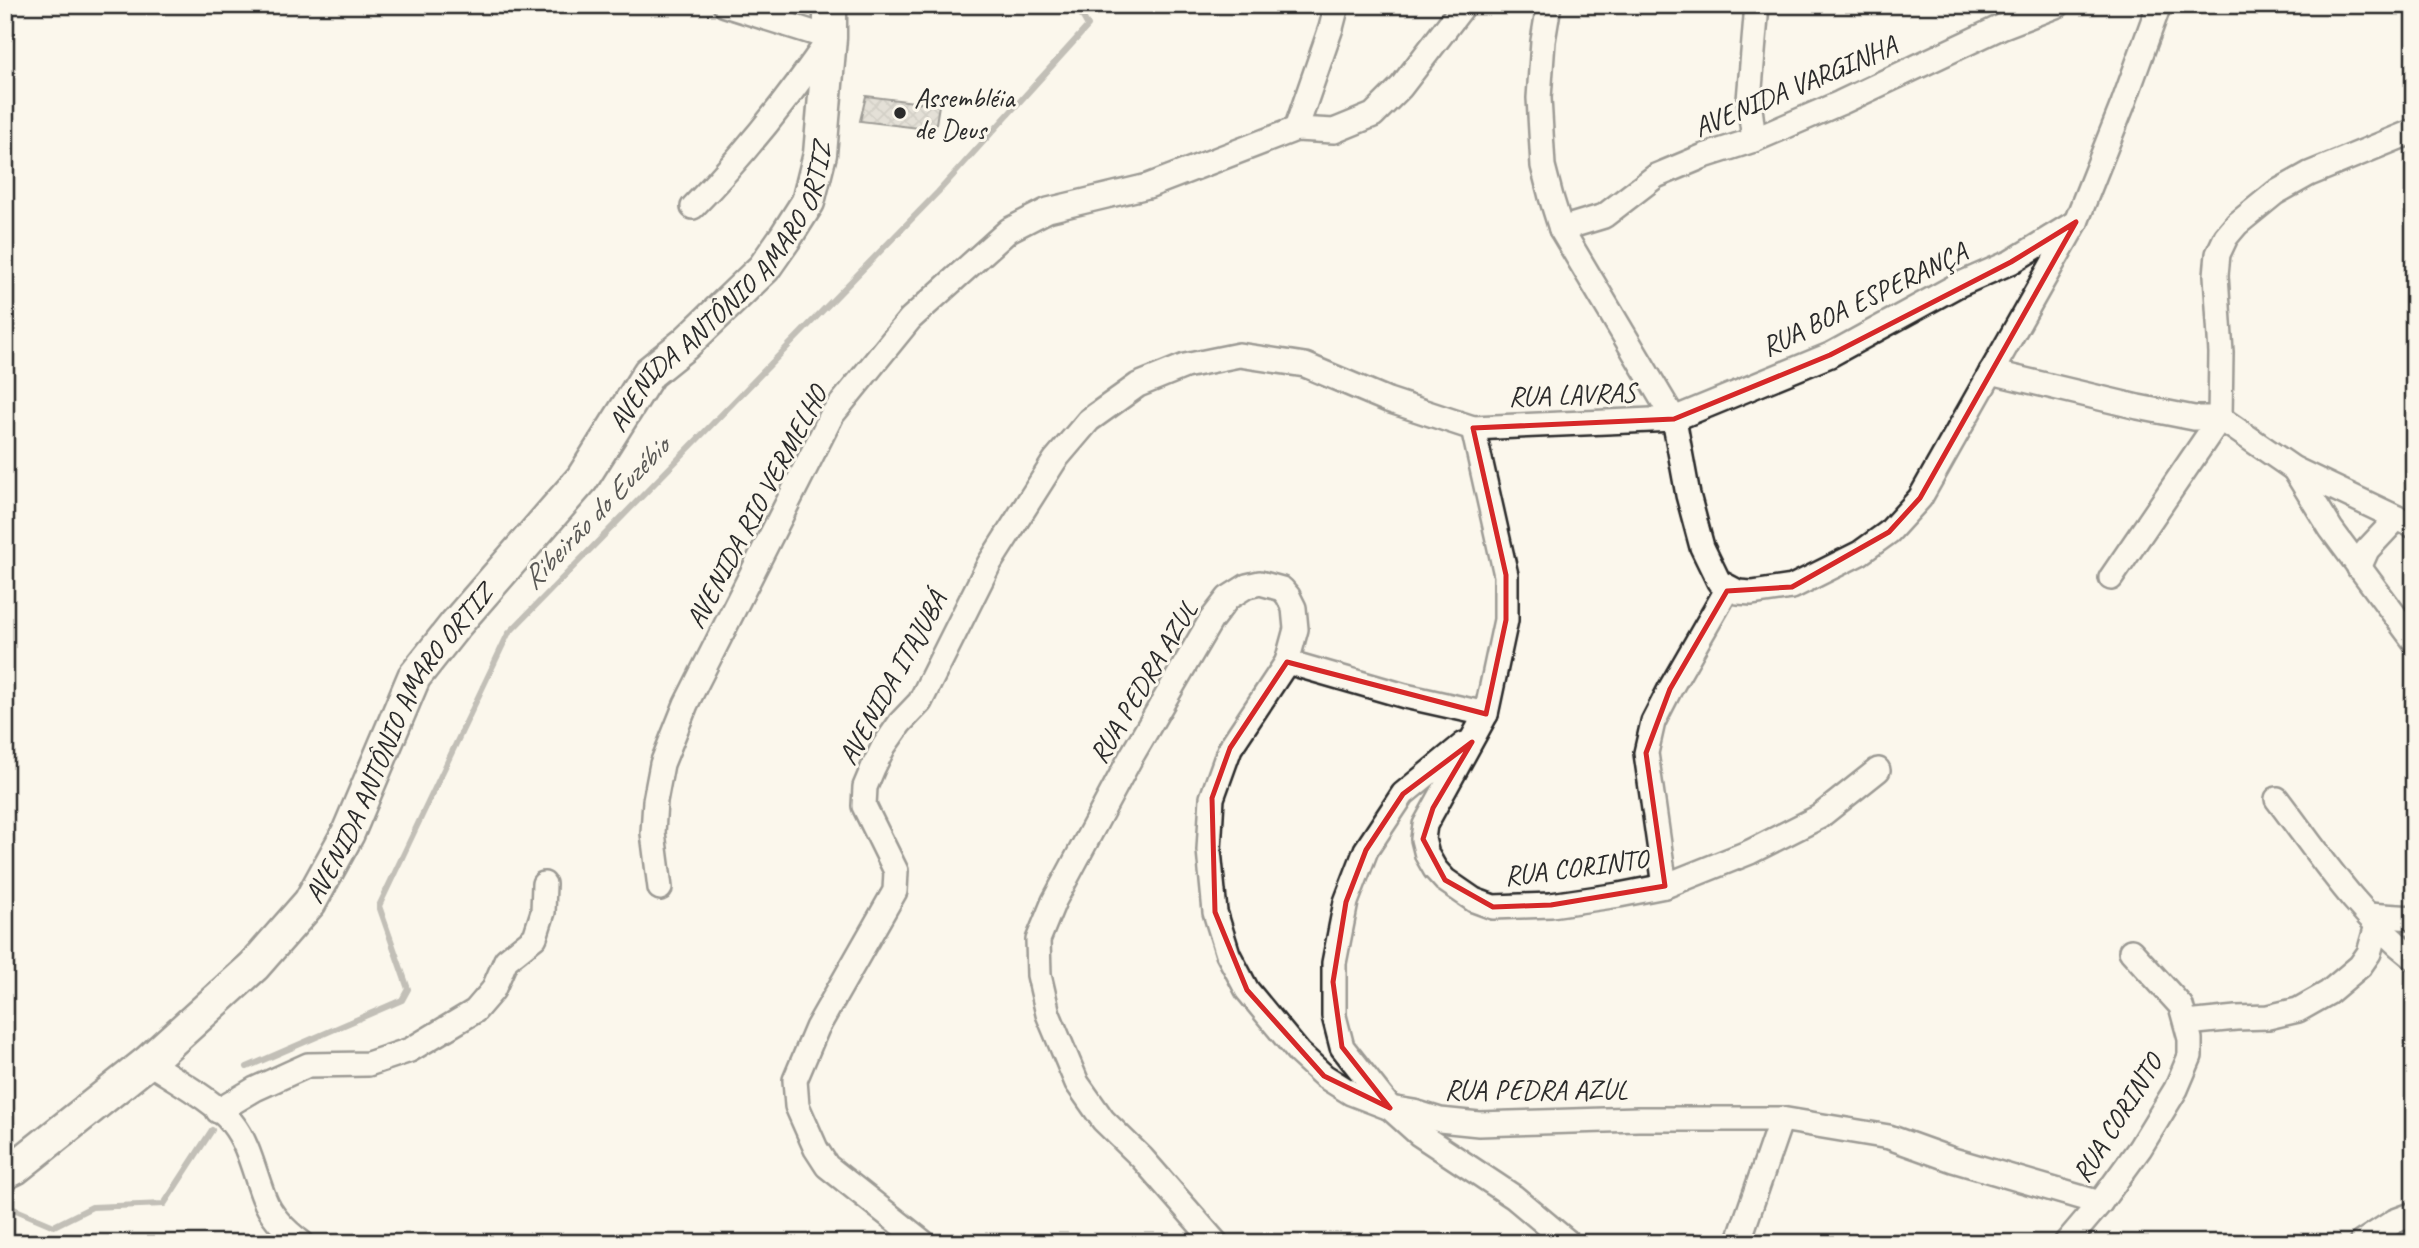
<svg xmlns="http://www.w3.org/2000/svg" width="2419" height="1248" font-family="Caveat,sans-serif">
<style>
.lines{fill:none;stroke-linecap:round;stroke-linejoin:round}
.stream{stroke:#7b7a75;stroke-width:6}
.building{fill:url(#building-cross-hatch);stroke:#2b2b2b;stroke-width:2}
.street-casing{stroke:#2b2b2b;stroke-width:28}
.secondary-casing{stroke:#2b2b2b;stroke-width:37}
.street{stroke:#fbf7ec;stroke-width:23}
.secondary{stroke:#fbf7ec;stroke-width:32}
.marked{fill:none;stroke:#d62828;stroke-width:5;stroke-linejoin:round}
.poi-dot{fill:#2b2b2b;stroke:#fbf7ec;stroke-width:2.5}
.labels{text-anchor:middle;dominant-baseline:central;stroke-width:6;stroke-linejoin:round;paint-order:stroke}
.street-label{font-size:28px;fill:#2b2b2b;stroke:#fbf7ec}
.poi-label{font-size:28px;fill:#2b2b2b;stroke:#fbf7ec;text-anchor:start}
.water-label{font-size:30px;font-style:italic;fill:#5a5956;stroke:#fbf7ec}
</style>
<defs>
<pattern id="building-cross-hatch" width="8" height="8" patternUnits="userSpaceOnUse" patternTransform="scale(1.75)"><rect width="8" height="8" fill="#c7c4bc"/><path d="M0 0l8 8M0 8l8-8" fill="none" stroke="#a29f99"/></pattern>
</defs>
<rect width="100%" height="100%" fill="#fbf7ec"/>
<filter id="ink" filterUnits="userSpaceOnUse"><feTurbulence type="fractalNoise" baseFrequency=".0143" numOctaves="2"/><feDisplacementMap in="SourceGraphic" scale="14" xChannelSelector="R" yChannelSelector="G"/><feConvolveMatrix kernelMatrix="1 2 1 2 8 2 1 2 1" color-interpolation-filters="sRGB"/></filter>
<g filter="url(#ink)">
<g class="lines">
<g class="stream">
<polyline points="247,1067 402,1000 408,989 379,906 508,634 938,192 1088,26 1076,5"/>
<polyline points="5,1207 9,1207 54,1226 92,1207 164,1204 212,1130"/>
</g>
</g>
<polygon class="building" points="866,96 939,105 935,130 860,121"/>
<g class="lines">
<defs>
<g id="street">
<polyline points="1549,5 1543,41 1539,98 1543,166 1551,197 1561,229 1674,419 1688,495 1702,547 1719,582 1738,592 1752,593 1792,587 1860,553 1889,532 1920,498 2076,222 2123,104 2159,5"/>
<polyline points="1296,129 1331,28 1337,5"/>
<polyline points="1754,140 1749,100 1757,5"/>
<path d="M693,207C744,155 789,98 830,38L725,5"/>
<polyline points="1561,229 1604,216 1656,176 1704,156 1754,140 1840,103 2001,27 2058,5"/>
<polyline points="1991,372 2138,407 2194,418 2220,418 2294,469 2414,526"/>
<polyline points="1473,428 1506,575 1506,620 1486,714 1425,825 1423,839 1427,855 1435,869 1445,880 1474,900 1493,907 1551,905 1619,895 1665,886 1750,852 1819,817 1878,770"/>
<polyline points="2294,469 2331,529 2414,641"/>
<polyline points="2359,568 2367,550 2397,518"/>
<polyline points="2111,578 2220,418 2221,353 2216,275 2218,254 2226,237 2237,224 2275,193 2309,174 2414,131"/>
<polyline points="1287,662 1405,696 1486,714"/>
<polyline points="1464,744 1403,794 1366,850 1346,902 1334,963 1334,1016 1342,1047 1390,1108 1419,1134 1514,1197 1569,1243"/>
<path d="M2277,799C2319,854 2358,915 2414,958"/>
<polyline points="1665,886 1646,753 1653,722 1670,689 1728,588"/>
<polyline points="660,888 653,833 655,801 662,764 686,704 832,415 910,319 1009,230 1048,210 1148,186 1296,129 1334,131 1373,115 1401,87 1464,5"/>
<polyline points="2368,915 2414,918"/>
<polyline points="2187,1023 2236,1018 2268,1017 2298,1010 2328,993 2360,966 2369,953 2377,925"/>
<path d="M148,1062C172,1078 215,1101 232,1123C249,1144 254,1173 264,1198C271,1217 286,1231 302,1243"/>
<polyline points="218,1111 255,1089 308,1065 368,1064 410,1050 475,1011 493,990 506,960 535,937 543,912 544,884"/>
<polyline points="924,1243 827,1166 816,1149 797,1106 795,1080 817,1028 895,891 896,871 864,806 865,787 873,768 884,746 900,723 920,702 989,564 1055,460 1089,420 1138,385 1185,366 1239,355 1305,365 1388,400 1473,428 1674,419 1830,355 1956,286 2011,262 2076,222"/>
<polyline points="1216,1243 1142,1158 1103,1120 1077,1083 1048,1014 1039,975 1038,940 1054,901 1131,757 1211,620 1228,598 1247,586 1260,583 1282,589 1288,596 1294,608 1296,629 1287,662 1230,748 1212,798 1209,850 1215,912 1228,954 1247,990 1299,1053 1324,1076 1351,1093 1390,1108 1414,1112 1440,1120 1479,1124 1638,1119 1781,1119 1889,1137 1953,1160 2100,1203"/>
<polyline points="1738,1243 1781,1119"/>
<polyline points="2066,1243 2100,1203 2140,1148 2176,1089 2190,1056 2190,1039 2181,1006 2131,951"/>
<polyline points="2361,1243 2395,1221 2414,1214"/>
</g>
<g id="secondary">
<path id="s1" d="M5,1173L15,1168L148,1062L254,966L310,902L348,833L414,677L456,624L582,479L649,373L685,344L764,268L785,238L808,202L820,154L830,38V5"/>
</g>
</defs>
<use href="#street" class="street-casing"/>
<use href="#secondary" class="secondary-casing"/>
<use href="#street" class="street"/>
<use href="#secondary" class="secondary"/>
</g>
</g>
<path d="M0 0H2419V1248H0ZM2076,222L1920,498L1889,532L1792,587L1727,591L1670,689L1646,753L1665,886L1551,905L1493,907L1445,880L1423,839L1433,808L1472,742L1403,794L1366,850L1346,902L1333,982L1342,1047L1390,1108L1324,1076L1247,990L1215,912L1212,798L1230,748L1287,662L1486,714L1506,620V575L1473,428L1674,419L1830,355L2011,262Z" fill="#fbf7ec" fill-opacity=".55" fill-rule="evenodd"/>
<path class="marked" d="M2076,222L1920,498L1889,532L1792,587L1727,591L1670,689L1646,753L1665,886L1551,905L1493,907L1445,880L1423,839L1433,808L1472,742L1403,794L1366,850L1346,902L1333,982L1342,1047L1390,1108L1324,1076L1247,990L1215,912L1212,798L1230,748L1287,662L1486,714L1506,620V575L1473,428L1674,419L1830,355L2011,262Z"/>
<circle class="poi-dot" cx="900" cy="113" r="7"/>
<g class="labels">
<g class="street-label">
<text transform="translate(1795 86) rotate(-23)">AVENIDA VARGINHA</text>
<text stroke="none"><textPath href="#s1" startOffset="1158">AVENIDA ANTÔNIO AMARO ORTIZ</textPath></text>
<text transform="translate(1864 299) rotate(-26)">RUA BOA ESPERANÇA</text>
<text transform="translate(1572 394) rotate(-2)">RUA LAVRAS</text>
<text transform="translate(756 507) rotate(-62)">AVENIDA RIO VERMELHO</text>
<text transform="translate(892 678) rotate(-61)">AVENIDA ITAJUBÁ</text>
<text transform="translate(1143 682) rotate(-59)">RUA PEDRA AZUL</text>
<text stroke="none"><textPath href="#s1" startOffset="592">AVENIDA ANTÔNIO AMARO ORTIZ</textPath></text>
<text transform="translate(1576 867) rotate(-7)">RUA CORINTO</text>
<text x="1536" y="1089">RUA PEDRA AZUL</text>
<text transform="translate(2117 1118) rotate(-58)">RUA CORINTO</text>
</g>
<g class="poi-label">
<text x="914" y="97">Assembléia<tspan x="914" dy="32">de Deus</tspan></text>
</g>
<g class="water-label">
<text transform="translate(595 513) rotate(-46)">Ribeirão do Euzébio</text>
</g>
</g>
<rect width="2419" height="1248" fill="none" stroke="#fbf7ec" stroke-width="28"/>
<rect x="14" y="14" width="2391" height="1220" fill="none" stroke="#2b2b2b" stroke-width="2.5" filter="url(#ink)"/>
</svg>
